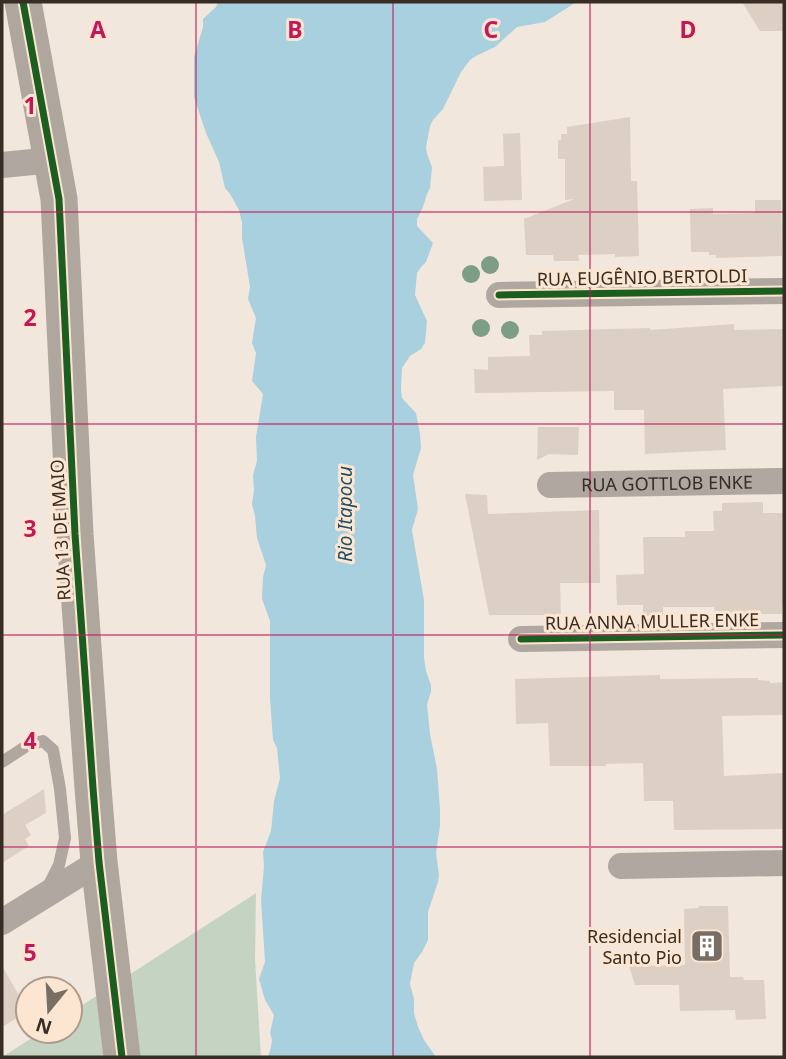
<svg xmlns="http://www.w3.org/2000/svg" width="786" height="1059" font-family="'Noto Sans',sans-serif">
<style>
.green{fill:#c5d3c3}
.water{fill:#a9d0df}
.building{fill:#dccfc3}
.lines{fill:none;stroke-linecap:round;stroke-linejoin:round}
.service{stroke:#afa7a0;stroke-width:12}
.minor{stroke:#afa7a0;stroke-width:26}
.secondary{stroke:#afa69e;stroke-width:37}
.cycleway-casing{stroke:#fce6d2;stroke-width:11}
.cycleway{stroke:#1b5e20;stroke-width:7}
.tree{fill:#7e9d87}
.grid{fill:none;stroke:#c2185b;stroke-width:2;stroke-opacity:0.55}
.labels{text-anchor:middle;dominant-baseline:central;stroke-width:6;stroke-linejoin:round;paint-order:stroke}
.street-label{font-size:18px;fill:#372d24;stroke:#fce6d2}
.poi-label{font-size:18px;fill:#372d24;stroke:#fce6d2;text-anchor:end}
.water-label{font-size:19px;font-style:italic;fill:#1e4f62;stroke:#fce6d2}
.grid-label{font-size:23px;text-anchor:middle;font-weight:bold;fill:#c2185b;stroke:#fce6d2;stroke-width:6;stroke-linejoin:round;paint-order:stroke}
</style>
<rect width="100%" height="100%" fill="#f2e7dc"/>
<polygon class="green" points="256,893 255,959 261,1057 2,1057 43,1031 70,1031 70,1013"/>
<polygon class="water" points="218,2 596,2 591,3 575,3 545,22 517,27 495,47 476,56 470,60 461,72 443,109 433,120 430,126 426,147 427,154 432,167 430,188 427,194 423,207 417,219 417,226 433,243 426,262 421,267 417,273 415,295 427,321 425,343 421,349 410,356 402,368 401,390 402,398 416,413 420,434 421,448 413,475 418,509 412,530 424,600 424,657 426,671 431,685 431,692 427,704 430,734 437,769 440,810 440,826 436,853 439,875 438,882 428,912 428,940 422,952 414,963 410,984 414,999 414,1013 418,1027 424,1040 436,1057 268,1057 271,1047 272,1040 270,1033 274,1015 265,1000 259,979 265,962 261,900 264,867 263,852 271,831 274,801 280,778 277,748 273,740 270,698 270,621 262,599 263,577 266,565 257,538 255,516 252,504 254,490 253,475 257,461 256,437 263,394 252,381 256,353 252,343 256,318 248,299 250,287 242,238 242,223 239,210 230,194 225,188 219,162 206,133 194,97 194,57 203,27 203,19 216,7"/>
<g class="building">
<polygon points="742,2 784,2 784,31 760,31"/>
<polygon points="630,117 631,181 637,181 639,256 615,257 615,254 578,255 579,261 554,261 553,255 526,255 524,219 574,199 565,200 565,159 558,159 558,140 561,140 561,134 567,134 567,127"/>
<polygon points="520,133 522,200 484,201 483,167 504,166 503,134"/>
<polygon points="755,200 781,200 782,256 716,258 716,255 709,255 709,252 691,252 690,209 713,208 713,214 755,213"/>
<polygon points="734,324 734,330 784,329 784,386 723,389 726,450 645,454 644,410 614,410 614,391 475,393 474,369 488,370 488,357 530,356 529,335 542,335 542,331 649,328 651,330"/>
<polygon points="538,427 579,427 578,455 549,454 537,460"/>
<polygon points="465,494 487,495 488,514 599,510 600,583 560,583 561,615 489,615"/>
<polygon points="763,502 763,513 784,513 784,604 782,604 782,614 715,614 714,607 663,607 663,616 643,616 643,605 617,605 616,575 644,574 643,537 685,537 685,531 714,531 713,511 722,511 722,503"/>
<polygon points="660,675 660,679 758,678 758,680 770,681 770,683 784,682 784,715 722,716 724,776 784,773 784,829 674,830 673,801 644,801 643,763 606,764 606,766 550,766 548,723 516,724 515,679"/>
<polygon points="44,789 46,813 25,825 31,835 25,839 29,846 2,863 2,815"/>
<polygon points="699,906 728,906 730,977 743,977 744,980 764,980 766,1019 736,1020 735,1010 680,1011 679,985 635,985 629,966 685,965 684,909 698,908"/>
<polygon points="2,966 28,1011 2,1027"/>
</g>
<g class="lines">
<polyline class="service" points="2,762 28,745 43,741 53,750 60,789 65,838 59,865 47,889"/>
<g class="minor">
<polyline points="2,165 53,160"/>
<polyline points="499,295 784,291"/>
<path id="s1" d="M550,485L784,481"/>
<polyline points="521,639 784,635"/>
<polyline points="621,866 784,863"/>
<polyline points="2,922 99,862"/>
</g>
<polyline class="secondary" points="23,2 59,199 75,534 93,788 99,862 122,1057"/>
<defs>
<g id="cycleway">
<polyline points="23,2 59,199 75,534 93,788 99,862 122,1057"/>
<polyline points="499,295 784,291"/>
<polyline points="521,639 784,635"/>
</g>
</defs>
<use href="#cycleway" class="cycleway-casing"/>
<use href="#cycleway" class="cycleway"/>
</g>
<g class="tree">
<circle cx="490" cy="265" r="9"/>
<circle cx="471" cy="274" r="9"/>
<circle cx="481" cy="328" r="9"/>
<circle cx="510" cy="330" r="9"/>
</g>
<path class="grid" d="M196,2V1057M393,2V1057M590,2V1057M2,212H784M2,424H784M2,635H784M2,847H784"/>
<defs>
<symbol id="building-square" viewBox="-11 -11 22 22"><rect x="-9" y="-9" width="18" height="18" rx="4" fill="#786e64" stroke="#fce6d2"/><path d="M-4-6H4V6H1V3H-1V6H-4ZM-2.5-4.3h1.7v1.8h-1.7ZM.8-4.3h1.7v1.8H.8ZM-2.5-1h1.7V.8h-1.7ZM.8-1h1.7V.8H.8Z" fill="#fff"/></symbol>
</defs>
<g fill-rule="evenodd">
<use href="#building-square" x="688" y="927" width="38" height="38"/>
</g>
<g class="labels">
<g class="street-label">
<text transform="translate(642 277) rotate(-1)">RUA EUGÊNIO BERTOLDI</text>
<text stroke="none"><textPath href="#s1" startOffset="117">RUA GOTTLOB ENKE</textPath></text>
<text transform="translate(60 530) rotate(-93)">RUA 13 DE MAIO</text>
<text transform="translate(652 621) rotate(-1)">RUA ANNA MULLER ENKE</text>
</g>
<g class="poi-label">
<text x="682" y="936">Residencial<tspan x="682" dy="21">Santo Pio</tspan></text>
</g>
<g class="water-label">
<text transform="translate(345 514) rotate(-90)">Rio Itapocu</text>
</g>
</g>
<g class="grid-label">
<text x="98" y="38">A</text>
<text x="295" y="38">B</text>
<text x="491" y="38">C</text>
<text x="688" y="38">D</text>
<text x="30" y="114">1</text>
<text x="30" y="326">2</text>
<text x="30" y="537">3</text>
<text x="30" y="749">4</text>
<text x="30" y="961">5</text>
</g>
<rect width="786" height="1059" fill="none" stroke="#372d24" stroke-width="7"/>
<g transform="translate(49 1010) rotate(198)"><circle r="33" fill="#fce6d2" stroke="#ad9c8c" stroke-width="2"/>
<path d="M0-5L12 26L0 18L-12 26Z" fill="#786e64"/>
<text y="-10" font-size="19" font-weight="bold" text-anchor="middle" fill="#372d24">N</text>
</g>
</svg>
